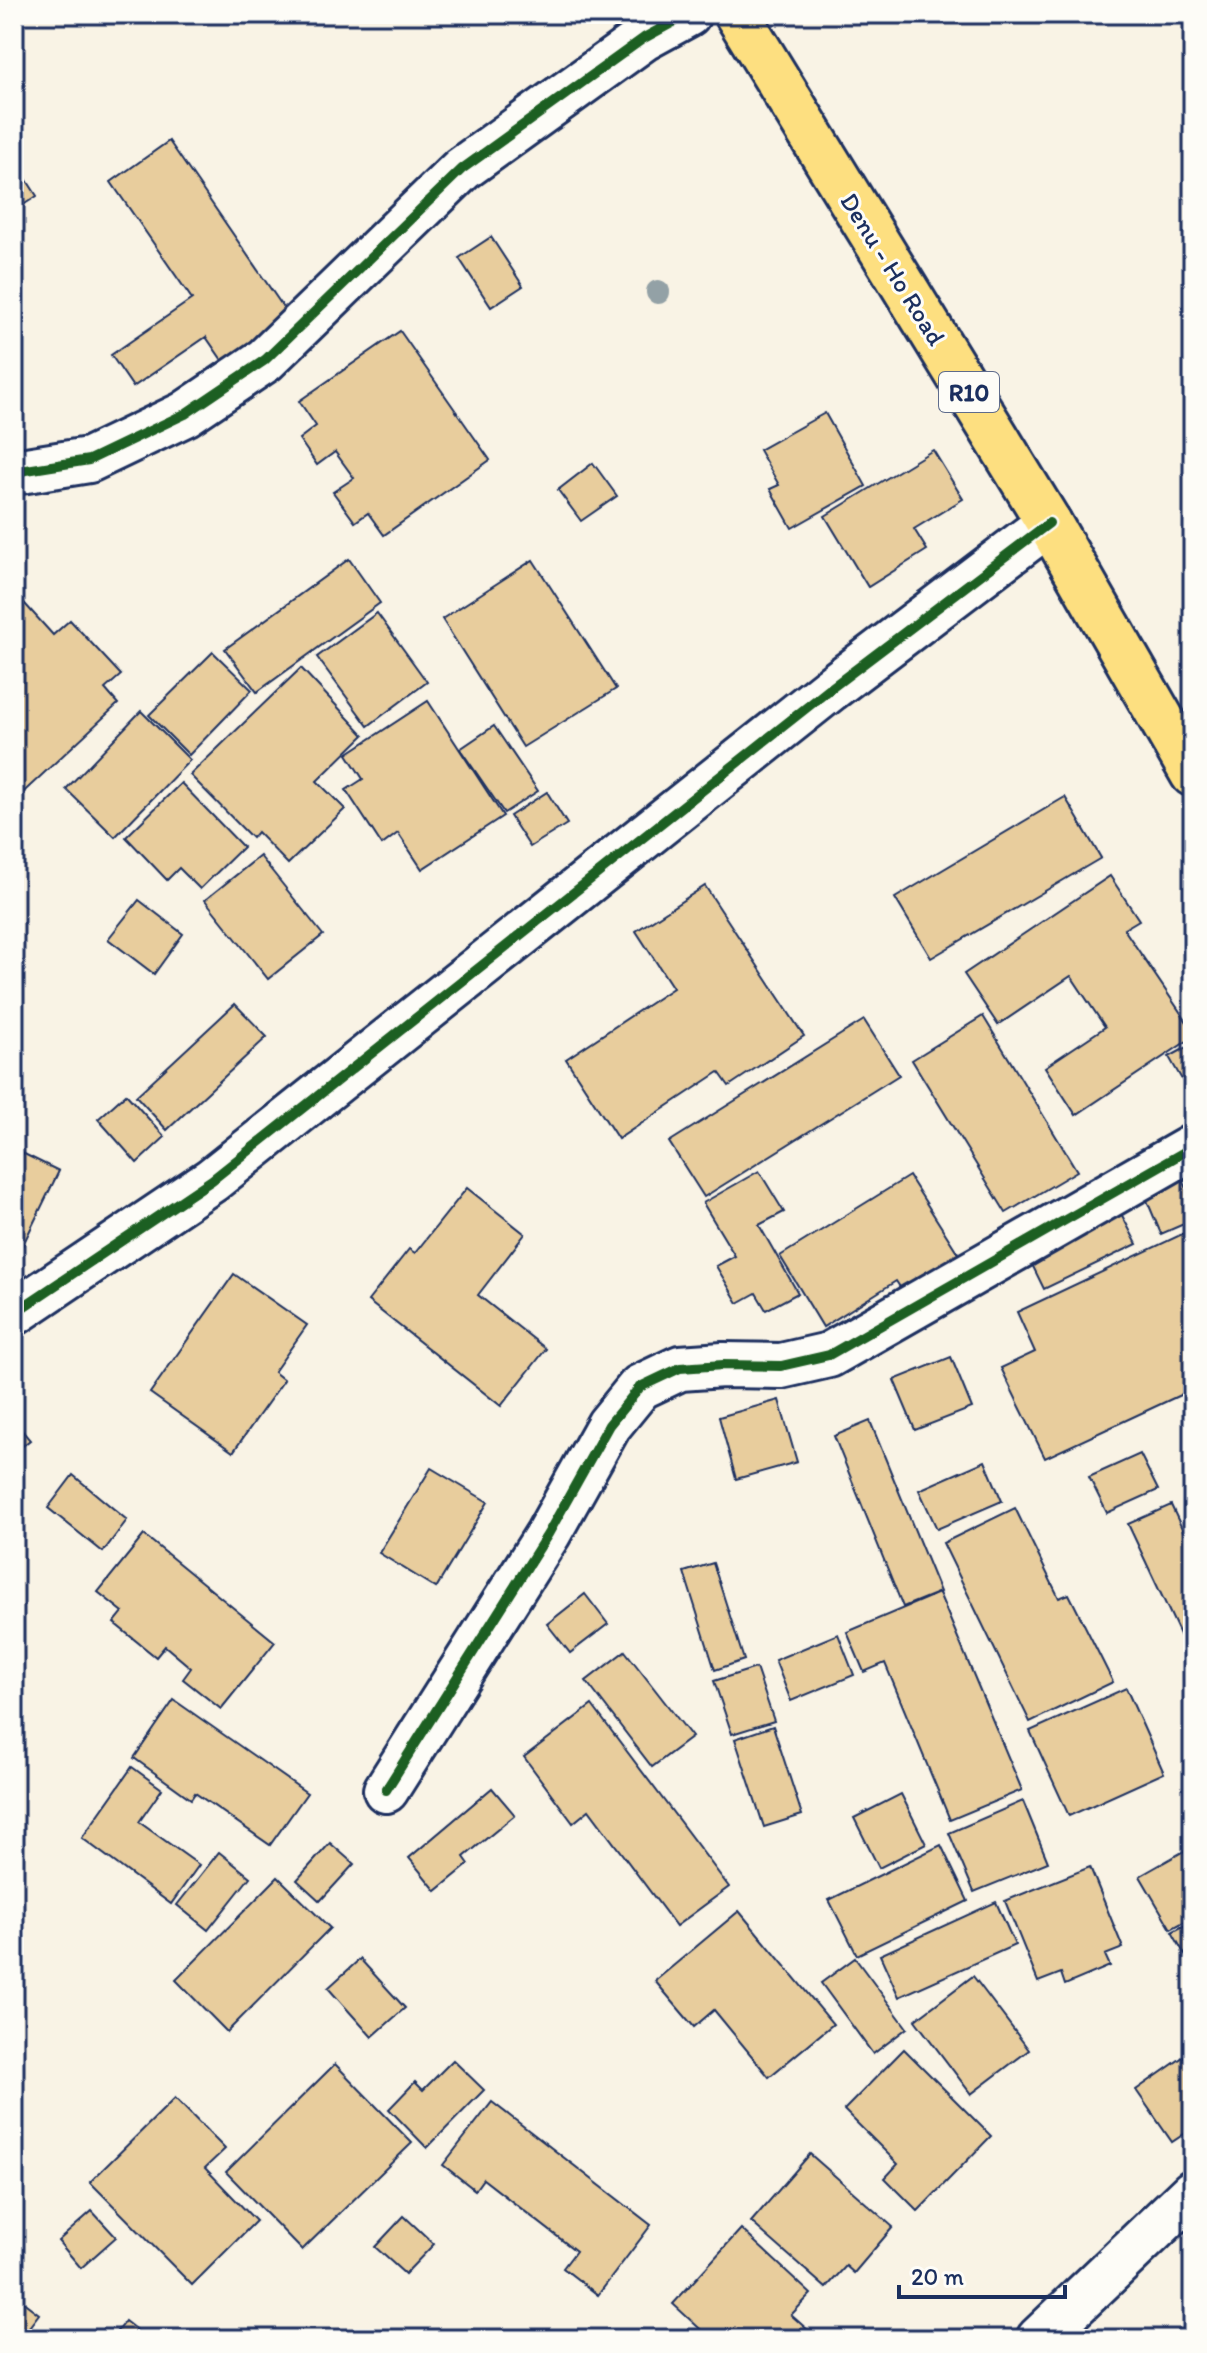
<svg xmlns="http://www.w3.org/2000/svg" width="1207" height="2353" font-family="Itim,sans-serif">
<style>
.building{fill:#e8cd9d;stroke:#1b2f5e;stroke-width:2}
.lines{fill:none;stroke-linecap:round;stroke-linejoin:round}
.minor-casing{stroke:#1b2f5e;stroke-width:50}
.primary-casing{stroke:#1b2f5e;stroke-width:50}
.minor{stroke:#fdfcf7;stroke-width:44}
.primary{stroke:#fddf80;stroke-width:44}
.cycleway-casing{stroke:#fdfcf7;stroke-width:15}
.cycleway{stroke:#1b5e20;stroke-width:10}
.tree{fill:#93a1a6}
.labels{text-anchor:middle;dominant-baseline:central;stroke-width:6;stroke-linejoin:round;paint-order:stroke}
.shield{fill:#fdfcf7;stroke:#5f6c8c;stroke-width:2}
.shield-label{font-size:24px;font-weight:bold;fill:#1b2f5e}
.street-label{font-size:26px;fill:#1b2f5e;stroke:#fdfcf7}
</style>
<rect width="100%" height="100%" fill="#f9f3e5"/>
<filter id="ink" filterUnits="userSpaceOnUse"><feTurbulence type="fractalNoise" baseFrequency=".0125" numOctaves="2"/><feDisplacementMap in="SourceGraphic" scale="16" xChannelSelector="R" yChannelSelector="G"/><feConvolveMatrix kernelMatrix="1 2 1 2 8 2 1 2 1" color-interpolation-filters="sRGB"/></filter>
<g filter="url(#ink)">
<g class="building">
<polygon points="169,141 290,317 224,363 206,337 133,387 111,355 192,299 111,182"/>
<polygon points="14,160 37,196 14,211"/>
<polygon points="491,237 523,286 491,307 459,258"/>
<polygon points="400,331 490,460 384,535 368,513 355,522 333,492 354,478 335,452 317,465 299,439 316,426 299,401"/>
<polygon points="825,413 866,486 792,528 770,489 779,485 759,450"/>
<polygon points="933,450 963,499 914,529 927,550 868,587 825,516"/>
<polygon points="593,463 617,496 581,521 558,490"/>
<polygon points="349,559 380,603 257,692 225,649"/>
<polygon points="533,560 616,689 523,747 442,619"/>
<polygon points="16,594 53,635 70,620 121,675 105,689 118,704 14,801"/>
<polygon points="377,613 427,682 368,726 317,657"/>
<polygon points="213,652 252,690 189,755 149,715"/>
<polygon points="301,668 364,735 317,781 345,809 288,864 257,832 252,838 190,775"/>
<polygon points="428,701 503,816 422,869 398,833 382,845 346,790 363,779 347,754"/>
<polygon points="141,711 190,760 115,837 66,789"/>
<polygon points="494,726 538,791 504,813 460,749"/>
<polygon points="181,783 243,847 200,889 179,868 167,880 126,837"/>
<polygon points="547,792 567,824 530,847 510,816"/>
<polygon points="1065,797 1101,858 931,958 895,898"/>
<polygon points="260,856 323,935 268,979 205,900"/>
<polygon points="1110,876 1139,920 1124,929 1193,1031 1193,1037 1076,1115 1045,1067 1105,1027 1071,976 998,1025 964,974"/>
<polygon points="705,886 804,1036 729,1086 719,1072 618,1139 566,1059 673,988 636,931"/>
<polygon points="139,900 183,934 154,974 108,939"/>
<polygon points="235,1004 267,1037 167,1130 136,1096"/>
<polygon points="983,1016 1077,1171 1006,1213 912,1060"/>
<polygon points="864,1020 899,1075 704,1197 669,1142"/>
<polygon points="1193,1044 1193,1099 1169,1057"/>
<polygon points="126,1094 165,1137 137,1163 98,1119"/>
<polygon points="14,1149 59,1171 14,1263"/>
<polygon points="759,1171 784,1212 759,1225 798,1293 766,1310 756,1293 738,1303 716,1266 735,1256 703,1203"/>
<polygon points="1181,1175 1193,1203 1193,1220 1161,1234 1143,1191"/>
<polygon points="909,1176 966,1266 909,1301 896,1281 823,1327 780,1256"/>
<polygon points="467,1188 525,1234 478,1295 546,1349 501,1406 368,1301 409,1249 415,1253"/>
<polygon points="1116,1204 1137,1244 1044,1289 1024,1248"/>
<polygon points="1193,1229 1193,1389 1045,1458 1001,1368 1035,1352 1017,1312"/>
<polygon points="234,1274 307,1325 274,1372 284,1380 233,1452 150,1393"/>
<polygon points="951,1357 972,1408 915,1430 894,1380"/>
<polygon points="779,1400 797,1462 736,1479 719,1417"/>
<polygon points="14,1421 30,1440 14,1453"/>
<polygon points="870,1421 940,1592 903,1607 834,1436"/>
<polygon points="1140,1454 1158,1490 1107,1513 1089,1477"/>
<polygon points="985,1461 1002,1501 937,1529 919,1490"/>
<polygon points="431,1468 488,1502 436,1588 379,1553"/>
<polygon points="73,1475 127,1520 103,1552 48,1508"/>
<polygon points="1171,1505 1193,1552 1193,1662 1128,1524"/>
<polygon points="1015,1508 1059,1598 1069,1594 1113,1682 1030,1722 943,1543"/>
<polygon points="144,1535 275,1642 221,1709 183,1679 191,1668 165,1646 156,1657 114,1623 123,1612 98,1592"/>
<polygon points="713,1563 744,1660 715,1670 684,1572"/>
<polygon points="939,1593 1022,1790 950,1820 885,1663 864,1672 847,1632"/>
<polygon points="585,1594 608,1624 570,1653 547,1624"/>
<polygon points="838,1634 854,1675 791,1701 775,1660"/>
<polygon points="625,1651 692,1737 652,1767 586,1681"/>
<polygon points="756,1668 774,1721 732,1734 714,1681"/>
<polygon points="1126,1688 1164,1773 1069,1816 1030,1731"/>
<polygon points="174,1700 307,1793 270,1845 195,1793 191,1799 134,1758"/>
<polygon points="592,1705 729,1887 676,1926 589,1810 573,1823 524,1757"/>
<polygon points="773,1726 802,1815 764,1827 735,1739"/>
<polygon points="132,1767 162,1789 139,1822 199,1865 171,1904 82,1838"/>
<polygon points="492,1788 515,1815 464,1857 469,1864 436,1891 409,1858"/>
<polygon points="901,1794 926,1844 879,1868 854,1818"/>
<polygon points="1023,1801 1048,1862 974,1892 949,1833"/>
<polygon points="330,1843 354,1864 320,1901 297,1880"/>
<polygon points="941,1845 968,1901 857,1955 829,1900"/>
<polygon points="1184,1851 1193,1866 1193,1917 1171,1929 1140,1876"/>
<polygon points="219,1852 250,1877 208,1930 177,1905"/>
<polygon points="1090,1867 1123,1948 1105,1955 1110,1966 1065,1985 1061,1973 1038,1982 1005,1901"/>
<polygon points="278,1877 330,1928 227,2032 176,1980"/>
<polygon points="996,1902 1015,1945 899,1997 880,1955"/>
<polygon points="739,1911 833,2024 769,2077 714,2010 694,2027 655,1981"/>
<polygon points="1193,1921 1193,1969 1172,1932"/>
<polygon points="855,1958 907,2028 873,2054 821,1983"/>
<polygon points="360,1959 405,2008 372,2037 328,1988"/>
<polygon points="973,1976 1029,2050 971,2094 915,2020"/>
<polygon points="904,2049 991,2136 918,2211 885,2178 898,2164 844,2110"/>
<polygon points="1193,2050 1193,2128 1172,2142 1136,2090"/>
<polygon points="453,2060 484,2090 427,2148 389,2109 415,2082 423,2090"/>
<polygon points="335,2064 412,2143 302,2250 226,2172"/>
<polygon points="175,2098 225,2149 205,2168 256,2221 192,2285 90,2182"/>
<polygon points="492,2102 651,2225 598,2295 563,2268 576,2251 483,2179 475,2190 443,2165"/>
<polygon points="810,2154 893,2227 854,2273 846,2266 826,2288 751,2222"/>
<polygon points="92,2211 116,2237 81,2268 58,2241"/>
<polygon points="404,2216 434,2244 405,2274 375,2247"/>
<polygon points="741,2229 811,2294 791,2315 818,2339 711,2339 673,2304"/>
<polygon points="14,2295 39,2314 20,2339 14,2339"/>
<polygon points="125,2321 148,2339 111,2339"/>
</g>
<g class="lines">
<defs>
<g id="minor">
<polyline points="14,472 89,460 185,414 265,360 462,169 644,38 688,14"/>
<polyline points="14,1313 212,1180 830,689 1049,523"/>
<polyline points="386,1790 548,1534 609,1425 640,1387 680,1368 723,1365 781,1366 829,1355 1193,1147"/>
<polyline points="1039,2339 1193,2192"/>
</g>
<polyline id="primary" points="737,14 1049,523 1193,774"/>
</defs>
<use href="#minor" class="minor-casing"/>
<use href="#primary" class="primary-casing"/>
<use href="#minor" class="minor"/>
<use href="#primary" class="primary"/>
<defs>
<g id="cycleway">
<polyline points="14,472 89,460 185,414 265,360 462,169 644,38 688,14"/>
<polyline points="14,1313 212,1180 830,689 1049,523"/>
<polyline points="386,1790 548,1534 609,1425 640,1387 680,1368 723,1365 781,1366 829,1355 1193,1147"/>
</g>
</defs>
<use href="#cycleway" class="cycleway-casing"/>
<use href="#cycleway" class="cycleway"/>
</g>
<circle class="tree" cx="658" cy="292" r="12"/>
</g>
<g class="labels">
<rect class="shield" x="939" y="372" width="60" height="40" rx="6"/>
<g class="shield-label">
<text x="969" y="392">R10</text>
</g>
<g class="street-label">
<text transform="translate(893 269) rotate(58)">Denu - Ho Road</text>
</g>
</g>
<rect width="1207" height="2353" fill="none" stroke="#fdfcf7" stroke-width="48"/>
<rect x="24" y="24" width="1159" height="2305" fill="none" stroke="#1b2f5e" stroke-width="3" filter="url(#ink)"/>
<path d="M899 2285v12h166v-12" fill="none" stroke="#1b2f5e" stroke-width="4"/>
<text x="911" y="2285" font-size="24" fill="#1b2f5e" stroke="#fdfcf7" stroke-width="6" paint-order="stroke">20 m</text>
</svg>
